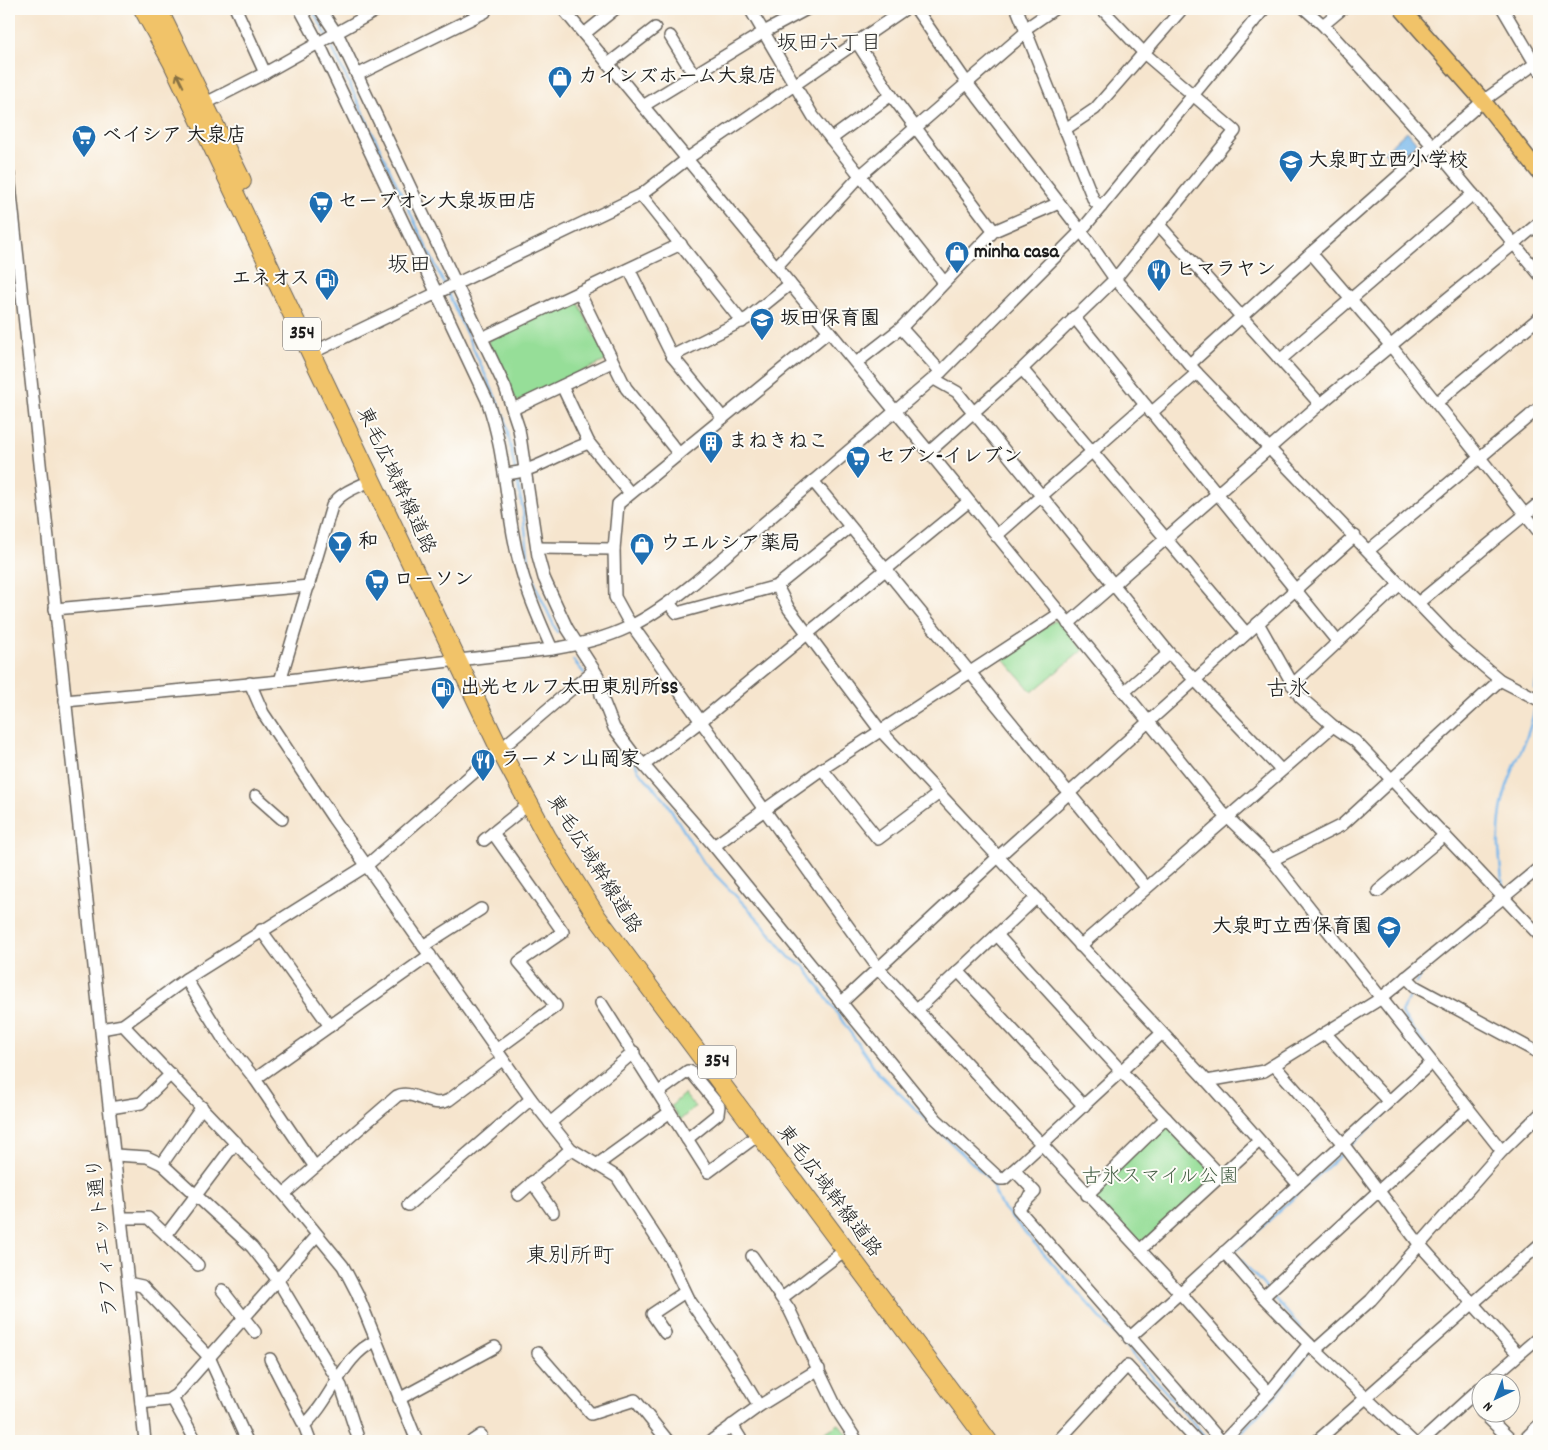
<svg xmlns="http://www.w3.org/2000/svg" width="1548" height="1450" font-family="Dekko,'Klee One',sans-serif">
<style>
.green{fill:#96de98;stroke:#597d5a}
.water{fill:#77b7eb;stroke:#4a6a84}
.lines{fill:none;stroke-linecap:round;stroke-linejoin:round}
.stream{stroke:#77b7eb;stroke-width:2.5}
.minor-casing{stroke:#68625a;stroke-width:14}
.major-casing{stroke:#68625a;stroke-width:18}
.highway-casing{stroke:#68625a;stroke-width:20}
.minor{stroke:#fff;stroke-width:11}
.major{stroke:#f1c369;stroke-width:15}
.highway{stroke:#f1c369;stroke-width:18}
.oneway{stroke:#867042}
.labels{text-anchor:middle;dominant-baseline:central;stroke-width:4;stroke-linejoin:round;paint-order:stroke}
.shield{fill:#fdfcf7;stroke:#605f5e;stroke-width:1}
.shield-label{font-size:19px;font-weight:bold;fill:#1c1c1c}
.poi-label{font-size:20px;font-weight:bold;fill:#1c1c1c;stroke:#fdfcf7;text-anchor:start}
.street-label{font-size:20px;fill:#1c1c1c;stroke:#fdfcf7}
.park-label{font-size:20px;fill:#476047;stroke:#fdfcf7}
.neighbourhood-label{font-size:21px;fill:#1c1c1c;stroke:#fdfcf7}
.quarter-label{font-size:22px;fill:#1c1c1c;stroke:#fdfcf7}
</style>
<rect width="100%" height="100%" fill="#fdfcf7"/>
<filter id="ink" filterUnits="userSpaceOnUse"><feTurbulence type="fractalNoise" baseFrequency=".02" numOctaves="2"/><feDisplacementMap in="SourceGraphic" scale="10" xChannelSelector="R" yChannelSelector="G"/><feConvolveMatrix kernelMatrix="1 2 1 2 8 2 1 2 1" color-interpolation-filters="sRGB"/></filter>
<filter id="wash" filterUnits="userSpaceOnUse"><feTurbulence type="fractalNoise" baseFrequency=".0096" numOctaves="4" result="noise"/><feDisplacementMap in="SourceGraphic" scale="20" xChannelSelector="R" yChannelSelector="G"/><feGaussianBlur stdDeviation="1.12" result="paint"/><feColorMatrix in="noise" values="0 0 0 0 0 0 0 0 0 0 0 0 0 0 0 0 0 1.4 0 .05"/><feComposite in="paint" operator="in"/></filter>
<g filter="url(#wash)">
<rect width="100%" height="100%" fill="#f6e5ce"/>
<g class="green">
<polygon points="574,300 577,300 606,358 605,361 517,402 488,342 489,340"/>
<polygon points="1054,621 1060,622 1083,650 1032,692 1002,657"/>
<polygon points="684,1094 695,1107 680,1120 671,1106"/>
<polygon points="1167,1120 1217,1175 1138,1248 1091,1195"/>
<polygon points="839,1424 853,1441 822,1441 819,1436"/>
</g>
<polygon class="water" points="1407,131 1417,143 1394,163 1384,152"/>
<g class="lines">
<g class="stream">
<polyline points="312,9 327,36"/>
<polyline points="329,41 445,286"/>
<polyline points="447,291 505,418 515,470"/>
<polyline points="516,475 523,510 529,563 537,589 557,632"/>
<polyline points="573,660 584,673"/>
<polyline points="1535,689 1539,660"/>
<polyline points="635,763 638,770 665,800 703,862 761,922 789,957 805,967 879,1074 990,1180 1000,1204 1209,1441"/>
<path d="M1503,888C1499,856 1496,832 1503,800C1510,768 1530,740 1535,706"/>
<polyline points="1429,966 1498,909"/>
<polyline points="1416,983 1423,971"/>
<polyline points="1412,991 1401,1013 1429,1050"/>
<polyline points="1350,1146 1433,1071"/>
<polyline points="1267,1289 1234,1252 1344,1152"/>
<polyline points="1271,1294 1300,1327"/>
<polyline points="1233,1441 1278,1394 1308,1353"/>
</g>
</g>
</g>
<g filter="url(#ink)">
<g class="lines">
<defs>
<g id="minor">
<polyline points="236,9 265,73"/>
<path d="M300,9L322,50L487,400C503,444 505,489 513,534C520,576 535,611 552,649"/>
<polyline points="320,9 340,39 505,387 519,429 538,556 544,578 567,628 598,676 601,695 614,728 632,752 714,846 936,1119 1000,1179 1004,1179 1161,1034"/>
<polyline points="563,9 929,452 1222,812 1272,860 1502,1151"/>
<polyline points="750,9 813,116 944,282"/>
<polyline points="916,9 967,83 1087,239 1115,279 1197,373 1457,644 1500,680 1539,700"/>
<polyline points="1017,9 1094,201 1101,207"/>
<polyline points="1305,9 1323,25 1433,146 1539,274"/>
<polyline points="1503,9 1539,70"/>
<polyline points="1323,25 1342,9"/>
<polyline points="1025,29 1054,9"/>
<polyline points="584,34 615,9"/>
<polyline points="670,36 694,75"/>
<polyline points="856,41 891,95 994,231"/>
<polyline points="608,64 655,28"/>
<polyline points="357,75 485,12 486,9"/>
<polyline points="200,106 265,73 379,9"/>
<polyline points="643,106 764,32 807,9"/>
<polyline points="1064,130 1095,109 1182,9"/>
<polyline points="831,139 891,95"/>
<polyline points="9,175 145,1441"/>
<polyline points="641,195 742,322"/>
<polyline points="1159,225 1320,404"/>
<polyline points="1311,253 1391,346 1539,532"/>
<polyline points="776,267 861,175 1026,32"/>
<polyline points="629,269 672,356 723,418"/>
<polyline points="579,292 626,388 679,454"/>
<polyline points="1074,317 1337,641"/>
<polyline points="901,328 941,372"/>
<polyline points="829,331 618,504 614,549 615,597 626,617 878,968 1180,1293 1431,1063"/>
<polyline points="482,338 681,244"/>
<polyline points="320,349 641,195 691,156 905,9"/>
<polyline points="672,356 748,318 790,284"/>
<polyline points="1280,360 1473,194"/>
<polyline points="856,363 901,328 994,231 1059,203"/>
<polyline points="1190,364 1311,253 1483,101 1539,61"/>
<polyline points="1022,369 1246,633"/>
<polyline points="934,379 957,392 1169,653 1281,770"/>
<polyline points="562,386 589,443 630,493"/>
<polyline points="1436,403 1539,318"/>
<polyline points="513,409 612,362"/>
<polyline points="1151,413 1197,373"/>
<polyline points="929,452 1022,369 1115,279 1235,131 1145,54 1102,9"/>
<path d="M505,474C536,472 560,452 589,443"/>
<polyline points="813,481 1146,887"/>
<polyline points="996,536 1145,405"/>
<polyline points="537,548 614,549"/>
<polyline points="1369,550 1539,408"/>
<polyline points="777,586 789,609 880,730 1207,1081 1298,1184"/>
<polyline points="669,603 677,613 777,586 850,527"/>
<polyline points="1418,603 1539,503"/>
<polyline points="55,609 309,586"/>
<polyline points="1258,623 1300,697 1333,726 1355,741 1539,935"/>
<polyline points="1068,624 1320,404 1539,223"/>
<path d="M280,681L332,506C340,492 358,487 372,480"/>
<polyline points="250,683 263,713 333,818 531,1099 571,1149 617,1177 670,1259 690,1301 732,1361 759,1406"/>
<polyline points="1292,685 1400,584"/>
<polyline points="1124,692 1169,653"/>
<path d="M65,701L280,681L552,649C615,639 645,623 694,583L941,372L1081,231L1264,9"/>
<polyline points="509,742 594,670"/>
<polyline points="644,765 701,721 968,502"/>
<polyline points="822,769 878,839 938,794"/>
<polyline points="256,796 282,819"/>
<polyline points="493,833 563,932 519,962 556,1006 496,1050"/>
<polyline points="484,840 529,804"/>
<polyline points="714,846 822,769 1059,614"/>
<polyline points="1272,860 1342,825 1500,680"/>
<polyline points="1378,891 1445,835"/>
<polyline points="261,930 330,1026"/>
<polyline points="997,935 1122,1072 1221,1176"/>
<polyline points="423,946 481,909"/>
<polyline points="1080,946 1333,726"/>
<polyline points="958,971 1084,1106"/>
<polyline points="1406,977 1416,987 1539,1053"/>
<polyline points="186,979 224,1040 255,1079 315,1167"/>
<polyline points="601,1003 708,1172 758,1135"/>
<polyline points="841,1003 998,857 1355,536"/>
<polyline points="917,1010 1036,898"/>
<polyline points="123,1025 284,1194 343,1266 357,1293 417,1441"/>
<polyline points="101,1029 123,1025 186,979 366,866 500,750"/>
<polyline points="1325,1033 1388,1101"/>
<polyline points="1274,1065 1343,1144 1420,1245 1518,1354"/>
<polyline points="255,1079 430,955"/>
<polyline points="1207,1081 1264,1071 1380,999 1539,868"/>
<polyline points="659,1092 688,1071 691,1072 719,1106 718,1114 687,1139"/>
<polyline points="110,1108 141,1103 171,1074"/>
<polyline points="550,1123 634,1052"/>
<polyline points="115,1155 147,1157 162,1164 252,1247 277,1279 341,1386 359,1441"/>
<polyline points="162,1164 202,1107"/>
<polyline points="598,1164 670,1112"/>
<polyline points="1014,1170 1035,1192 1018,1209 1221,1441"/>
<polyline points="532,1182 553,1212"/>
<path d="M284,1194L397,1096C412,1088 430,1110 449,1100L502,1060"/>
<polyline points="518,1195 571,1149"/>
<polyline points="1087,1195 1166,1118"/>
<polyline points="408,1205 531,1099"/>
<polyline points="122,1218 148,1218 198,1265"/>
<polyline points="166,1235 236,1142"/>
<polyline points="1140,1250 1259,1141"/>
<polyline points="1224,1252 1263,1297 1315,1350 1412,1441"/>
<polyline points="752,1256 789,1309 840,1415 857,1441"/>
<polyline points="128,1283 142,1286 209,1357 247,1441"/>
<polyline points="222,1290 255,1332"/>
<polyline points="1263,1297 1467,1110"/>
<polyline points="782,1298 845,1250"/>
<polyline points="665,1333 652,1314 685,1292"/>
<polyline points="1129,1338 1180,1293 1269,1393"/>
<polyline points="1315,1350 1371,1300 1502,1151 1539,1115"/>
<polyline points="538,1353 591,1414 635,1400 668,1441"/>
<polyline points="270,1359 304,1425 310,1441"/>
<polyline points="1487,1382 1539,1337"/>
<polyline points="172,1398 196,1441"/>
<polyline points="399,1399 495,1347"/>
<polyline points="141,1403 168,1400 176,1395 317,1235"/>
<polyline points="1482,1412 1512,1441"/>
<path d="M304,1425C331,1402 343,1354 376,1341"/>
<polyline points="732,1425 742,1441"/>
<polyline points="472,1441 481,1435"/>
<polyline points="711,1441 759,1406 819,1369"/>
<polyline points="1058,1441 1127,1366 1197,1441"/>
<polyline points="1224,1441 1269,1393 1309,1344"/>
<polyline points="1317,1441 1539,1245"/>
<polyline points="1422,1441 1480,1388"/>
<polyline points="1523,1441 1539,1425"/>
</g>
<polyline id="major" points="1402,9 1483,101 1539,172"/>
<g id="highway">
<polyline points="143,9 172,62 500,750 547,837 597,917 988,1441"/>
<polyline points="158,9 242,181"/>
</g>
</defs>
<use href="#minor" class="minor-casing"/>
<use href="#major" class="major-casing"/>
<use href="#highway" class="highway-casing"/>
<use href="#minor" class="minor"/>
<use href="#major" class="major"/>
<use href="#highway" class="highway"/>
</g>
<defs><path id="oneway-shaft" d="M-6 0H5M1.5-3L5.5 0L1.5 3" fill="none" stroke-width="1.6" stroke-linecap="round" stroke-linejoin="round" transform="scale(1.25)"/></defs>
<use class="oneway" href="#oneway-shaft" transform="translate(180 80) rotate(-116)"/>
</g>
<defs>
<symbol id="shop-pin" viewBox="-11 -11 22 30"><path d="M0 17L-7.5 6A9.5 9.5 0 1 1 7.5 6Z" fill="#1f6fb2" stroke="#fdfcf7"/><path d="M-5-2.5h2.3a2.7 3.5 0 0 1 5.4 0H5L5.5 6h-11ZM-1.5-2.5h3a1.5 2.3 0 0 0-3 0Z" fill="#fff"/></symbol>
<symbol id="supermarket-pin" viewBox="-11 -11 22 30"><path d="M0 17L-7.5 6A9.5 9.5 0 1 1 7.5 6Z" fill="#1f6fb2" stroke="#fdfcf7"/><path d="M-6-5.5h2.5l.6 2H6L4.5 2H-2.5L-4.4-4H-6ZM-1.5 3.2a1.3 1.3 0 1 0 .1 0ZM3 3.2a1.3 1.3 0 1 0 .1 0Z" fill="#fff"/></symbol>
<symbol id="school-pin" viewBox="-11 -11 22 30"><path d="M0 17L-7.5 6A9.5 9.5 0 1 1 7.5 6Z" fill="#1f6fb2" stroke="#fdfcf7"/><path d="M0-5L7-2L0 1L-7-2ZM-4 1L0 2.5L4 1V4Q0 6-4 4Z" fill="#fff"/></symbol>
<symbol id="restaurant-pin" viewBox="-11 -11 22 30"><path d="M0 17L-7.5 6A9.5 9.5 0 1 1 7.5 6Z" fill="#1f6fb2" stroke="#fdfcf7"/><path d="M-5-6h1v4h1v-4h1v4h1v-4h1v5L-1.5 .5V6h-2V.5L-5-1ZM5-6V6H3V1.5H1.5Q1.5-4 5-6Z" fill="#fff"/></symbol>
<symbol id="fuel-pin" viewBox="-11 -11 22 30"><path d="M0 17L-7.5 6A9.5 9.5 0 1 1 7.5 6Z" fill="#1f6fb2" stroke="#fdfcf7"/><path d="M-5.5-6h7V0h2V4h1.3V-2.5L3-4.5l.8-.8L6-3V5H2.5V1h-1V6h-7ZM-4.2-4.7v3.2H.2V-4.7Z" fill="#fff"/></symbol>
<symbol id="building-pin" viewBox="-11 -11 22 30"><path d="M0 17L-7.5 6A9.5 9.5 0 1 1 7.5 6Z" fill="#1f6fb2" stroke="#fdfcf7"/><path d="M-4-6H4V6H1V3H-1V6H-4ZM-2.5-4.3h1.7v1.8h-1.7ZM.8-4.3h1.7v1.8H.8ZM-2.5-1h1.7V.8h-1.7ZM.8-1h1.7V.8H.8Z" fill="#fff"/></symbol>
<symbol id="bar-pin" viewBox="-11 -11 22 30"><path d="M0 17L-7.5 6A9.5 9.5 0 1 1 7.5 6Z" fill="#1f6fb2" stroke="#fdfcf7"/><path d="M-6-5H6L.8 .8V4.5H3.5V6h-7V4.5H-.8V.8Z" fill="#fff"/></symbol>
</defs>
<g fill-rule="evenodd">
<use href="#shop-pin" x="546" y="64" width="28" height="38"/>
<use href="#supermarket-pin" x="70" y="123" width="28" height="38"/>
<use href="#school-pin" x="1277" y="148" width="28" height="38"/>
<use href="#supermarket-pin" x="307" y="189" width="28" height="38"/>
<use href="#shop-pin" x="943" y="239" width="28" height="38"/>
<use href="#restaurant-pin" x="1145" y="257" width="28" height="38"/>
<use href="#fuel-pin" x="313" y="266" width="28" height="38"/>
<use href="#school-pin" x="748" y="306" width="28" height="38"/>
<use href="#building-pin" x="697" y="429" width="28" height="38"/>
<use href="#supermarket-pin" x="844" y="444" width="28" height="38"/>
<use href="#bar-pin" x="326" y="529" width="28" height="38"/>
<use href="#shop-pin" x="628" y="531" width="28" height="38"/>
<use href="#supermarket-pin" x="363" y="567" width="28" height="38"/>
<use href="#fuel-pin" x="429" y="675" width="28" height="38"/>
<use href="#restaurant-pin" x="469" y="747" width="28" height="38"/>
<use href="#school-pin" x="1375" y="914" width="28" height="38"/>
</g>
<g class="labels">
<g class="shield">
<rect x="283" y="317.5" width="38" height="33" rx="4"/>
<rect x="698" y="1045.5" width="38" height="33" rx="4"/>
</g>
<g class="shield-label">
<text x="302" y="334">354</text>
<text x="717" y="1062">354</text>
</g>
<g class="poi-label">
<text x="578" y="78">カインズホーム大泉店</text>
<text x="102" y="137">ベイシア 大泉店</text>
<text x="1308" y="162">大泉町立西小学校</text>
<text x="338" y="203">セーブオン大泉坂田店</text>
<text x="974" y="253">minha casa</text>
<text x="1176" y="271">ヒマラヤン</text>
<text x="310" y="280" text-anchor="end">エネオス</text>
<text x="780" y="320">坂田保育園</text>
<text x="728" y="443">まねきねこ</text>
<text x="876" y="458">セブン-イレブン</text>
<text x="358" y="543">和</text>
<text x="660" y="545">ウエルシア薬局</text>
<text x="394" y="581">ローソン</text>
<text x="460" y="689">出光セルフ太田東別所SS</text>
<text x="500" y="761">ラーメン山岡家</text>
<text x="1372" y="928" text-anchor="end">大泉町立西保育園</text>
</g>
<g class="street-label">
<text transform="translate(395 481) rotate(65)">東毛広域幹線道路</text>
<text transform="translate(593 865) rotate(58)">東毛広域幹線道路</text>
<text transform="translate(828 1192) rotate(53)">東毛広域幹線道路</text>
<text transform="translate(104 1237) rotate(-96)">ラフィエット通り</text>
</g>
<g class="park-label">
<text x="1160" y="1178">古氷スマイル公園</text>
</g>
<g class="neighbourhood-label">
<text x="829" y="45">坂田六丁目</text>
</g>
<g class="quarter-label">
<text x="409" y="266">坂田</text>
<text x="1288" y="690">古氷</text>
<text x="570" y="1257">東別所町</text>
</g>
</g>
<rect width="1548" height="1450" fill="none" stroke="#fdfcf7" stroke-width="30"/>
<g transform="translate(1496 1398) rotate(223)"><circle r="24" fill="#fdfcf7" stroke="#a3a29f"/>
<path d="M0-4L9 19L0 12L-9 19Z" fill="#1f6fb2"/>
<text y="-8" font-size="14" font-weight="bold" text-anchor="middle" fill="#1c1c1c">N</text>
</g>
</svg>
